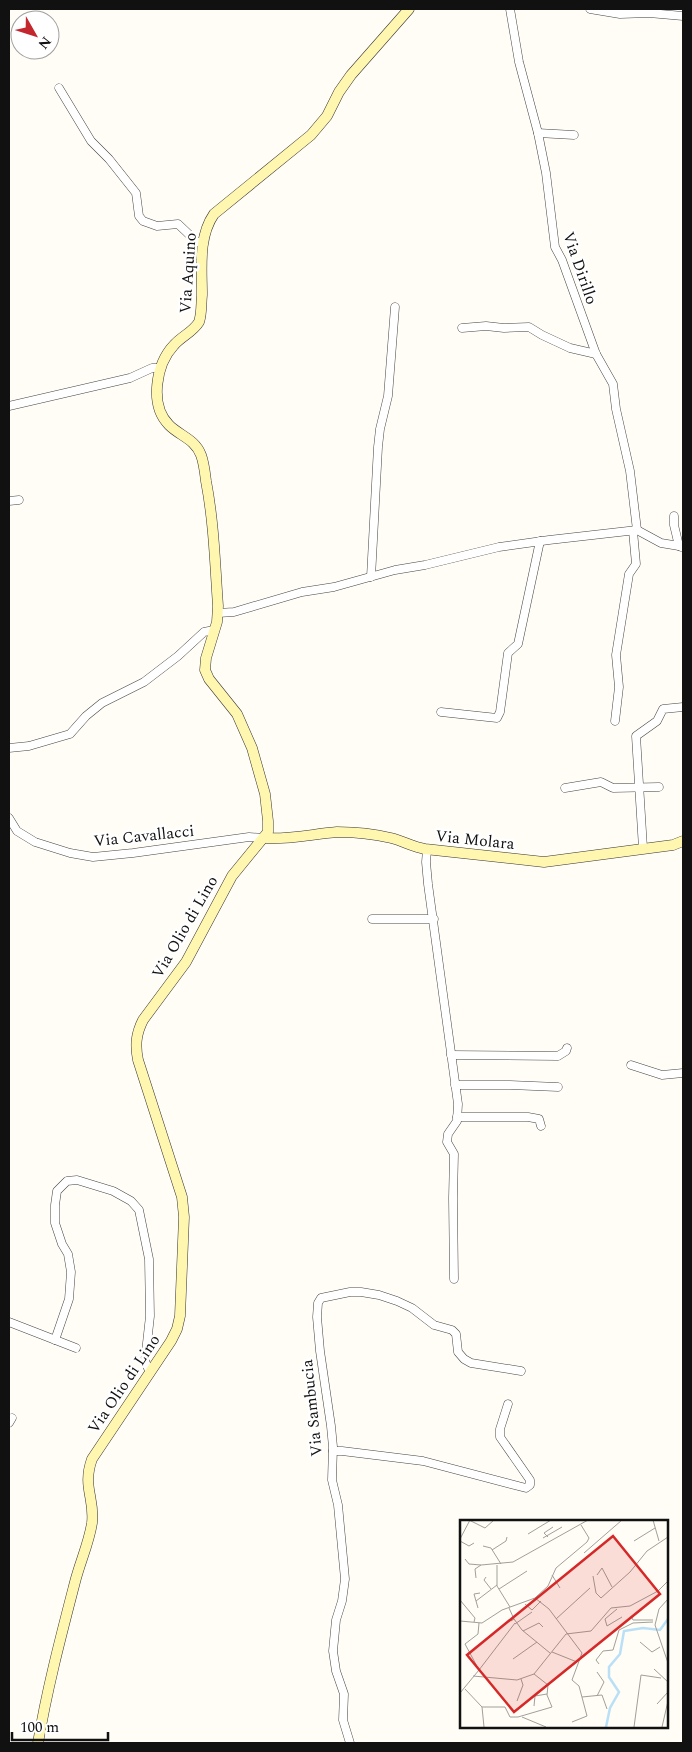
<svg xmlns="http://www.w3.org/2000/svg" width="692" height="1752" font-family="Spectral,serif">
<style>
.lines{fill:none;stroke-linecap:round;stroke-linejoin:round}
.street-casing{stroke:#444;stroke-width:9}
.secondary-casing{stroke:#333;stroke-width:11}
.street{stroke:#fff;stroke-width:8}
.secondary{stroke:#fff6b0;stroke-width:10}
.labels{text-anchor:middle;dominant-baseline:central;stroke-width:5;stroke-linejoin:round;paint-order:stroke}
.street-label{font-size:16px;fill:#111;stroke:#fff}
.inset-river{fill:none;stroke:#b9e0f7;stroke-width:2.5}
.inset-road{fill:none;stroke:#a09f9a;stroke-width:1}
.view{fill:#d62828;fill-opacity:0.15;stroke:#d62828;stroke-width:2.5}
.inset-edge{fill:none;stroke:#111;stroke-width:2.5}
</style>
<rect width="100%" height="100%" fill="#fffdf5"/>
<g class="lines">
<defs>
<g id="street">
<polyline points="510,9 519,62 538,133 546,173 555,247 562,260 596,354 613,384 616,409 630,471 637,530"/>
<polyline points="590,9 620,14 649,13 683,16"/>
<polyline points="59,88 91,141 109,159 136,193 139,216 143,221 157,226 178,224 196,241 203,244"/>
<polyline points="538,133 574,135"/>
<polyline points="462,328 486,326 504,328 529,327 542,335 570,348 596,354"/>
<polyline points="9,406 130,378 152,368 161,368"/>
<polyline points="9,501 19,500"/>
<polyline points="674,516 674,525 679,546 681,547"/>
<polyline points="371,577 378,447 380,429 388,396 395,307"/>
<polyline points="218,613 234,612 302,592 334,587 395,570 425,565 499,547 549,540 637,530 661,543 679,546"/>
<polyline points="441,712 497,718 500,712 508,653 518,644 540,541"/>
<polyline points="615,721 619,687 616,655 629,574 636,564 633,531"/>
<polyline points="9,748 29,746 70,734 86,716 102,703 144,682 178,656 204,632 214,630"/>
<polyline points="565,788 601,782 613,788 659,787"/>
<polyline points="9,818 17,831 35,842 70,853 93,857 133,853 249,837 264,838"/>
<polyline points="643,848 636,736 657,721 663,709 683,707"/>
<polyline points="427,850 426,862 428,884 458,1104 457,1121 448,1134 447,1142 454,1154 453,1198 454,1279"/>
<polyline points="372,919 434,919"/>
<polyline points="451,1055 558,1056 566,1051 567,1048"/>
<polyline points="631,1065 662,1075 683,1073"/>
<polyline points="455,1085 510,1085 558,1087"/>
<polyline points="457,1117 528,1117 539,1119 541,1126"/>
<polyline points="9,1322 76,1348"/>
<polyline points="55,1340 69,1299 71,1272 68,1254 62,1244 55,1223 55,1205 57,1191 67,1181 77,1180 113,1191 131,1201 139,1210 149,1259 150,1316 145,1361 150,1373"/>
<polyline points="9,1423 12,1418"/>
<polyline points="333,1451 342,1451 423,1461 526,1488 530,1485 530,1480 500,1437 500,1429 508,1404"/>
<polyline points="350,1743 343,1720 344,1694 336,1671 333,1651 336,1620 342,1601 345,1579 338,1505 332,1480 333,1447 331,1426 320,1351 317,1317 318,1303 321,1298 350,1292 361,1292 379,1295 397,1301 412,1308 434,1325 452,1330 456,1334 458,1352 464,1359 471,1363 521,1371"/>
</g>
<g id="secondary">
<path d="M264,838C288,840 313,834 337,832C355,832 374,834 391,838C403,841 413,847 425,849L544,862L673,845L683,841"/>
<path d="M38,1743C47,1689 61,1636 75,1582C80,1562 89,1543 92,1523C95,1498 82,1487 92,1459L171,1341L177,1329L180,1316L184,1217L182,1197L138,1060C135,1045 136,1034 143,1020L186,962L232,876L268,832V821L265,794L252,748L237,714L209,679L205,670L206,658L217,622L218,606C215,564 214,523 206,481C205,473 204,463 201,455C195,439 180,436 169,425C149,405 156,364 174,345C182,336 193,332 199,322C202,313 201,304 202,295C202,268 198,237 214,214L311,135L327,116L339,92L351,75L409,9"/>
</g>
</defs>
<use href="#street" class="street-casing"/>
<use href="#secondary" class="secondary-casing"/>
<use href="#street" class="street"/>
<use href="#secondary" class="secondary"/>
</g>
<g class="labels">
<g class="street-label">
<text transform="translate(580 268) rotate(71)">Via Dirillo</text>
<text transform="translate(188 273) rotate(-86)">Via Aquino</text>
<text transform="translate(144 836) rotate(-6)">Via Cavallacci</text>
<text transform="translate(475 840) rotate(6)">Via Molara</text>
<text transform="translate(185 927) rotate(-60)">Via Olio di Lino</text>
<text transform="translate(124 1384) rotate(-56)">Via Olio di Lino</text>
<text transform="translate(312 1408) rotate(-96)">Via Sambucia</text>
</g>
</g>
<g transform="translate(460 1520)">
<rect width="208" height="208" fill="#fffdf5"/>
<path class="inset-river" d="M146,207L150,188L159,172L149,157V147L160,134L164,111L183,108L200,110L208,99"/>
<path class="inset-road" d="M9,0L25,8L34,0M193,0L199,21M68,14L91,0M88,17L84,13L93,7M83,18L102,7M0,19L10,0M0,21L9,26L14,23M174,21L195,8M23,26L31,28L41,44M32,30L46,21L47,17M124,33L162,0M5,39L9,44L21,45L15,49L16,58M21,45L53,42L128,0M37,45V66L50,87M92,55L100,68M137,55L142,48L152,67M133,56L136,73L141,78L170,52L187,31L208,17M26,57L24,60L31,69M39,69L67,51M75,78L89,89L122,133L112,160L119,166L127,196L112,202M208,79L199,89L195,105L208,143M0,80L15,98L14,102M16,81L37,65M65,84L72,90L81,81M18,88L14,74L20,73M49,88L54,99L51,101M157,89L145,99L147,106L162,97M171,96L173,100H193M54,99L62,110L90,133M96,99L130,68M0,101L22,103L42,90L75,78L88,66L96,48L127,22L129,18L121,5M55,104L72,92M63,111L79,103L83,107M106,114L131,111L151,88L170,86L198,71L208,61M180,122L192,132L200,127M92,132L117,142M53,139L77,122M139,144L136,140L143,131L153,130L159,110L173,103L193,102M194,149L208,162M19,150L55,103M137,152L144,162L137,176M13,156L57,160L74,154L106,114M5,169L22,187L24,207M0,173L19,150L5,124L18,114L19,103M122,177L142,175L147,189M57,181L63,165L61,159M197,184L208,172M74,186L75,176L87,174M22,187H45L50,197H58L92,187L87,175L88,165L74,154M62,197L86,207M174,207L181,155L201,158M202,207L208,181"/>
<path class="view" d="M153,16L200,74L54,192L7,135Z"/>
<rect width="208" height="208" class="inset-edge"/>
</g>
<rect width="692" height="1752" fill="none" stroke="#111111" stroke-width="20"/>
<g transform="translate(35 35) rotate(129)"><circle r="24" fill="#ffffff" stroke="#a0a0a0"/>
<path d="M0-4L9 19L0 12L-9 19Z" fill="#c4262e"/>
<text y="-8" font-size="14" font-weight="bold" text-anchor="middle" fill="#111111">N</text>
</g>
<path d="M12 1732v8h96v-8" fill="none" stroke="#111111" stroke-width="2.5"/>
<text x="20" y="1732" font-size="15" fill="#111111" stroke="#ffffff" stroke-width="4" paint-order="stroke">100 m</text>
</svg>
